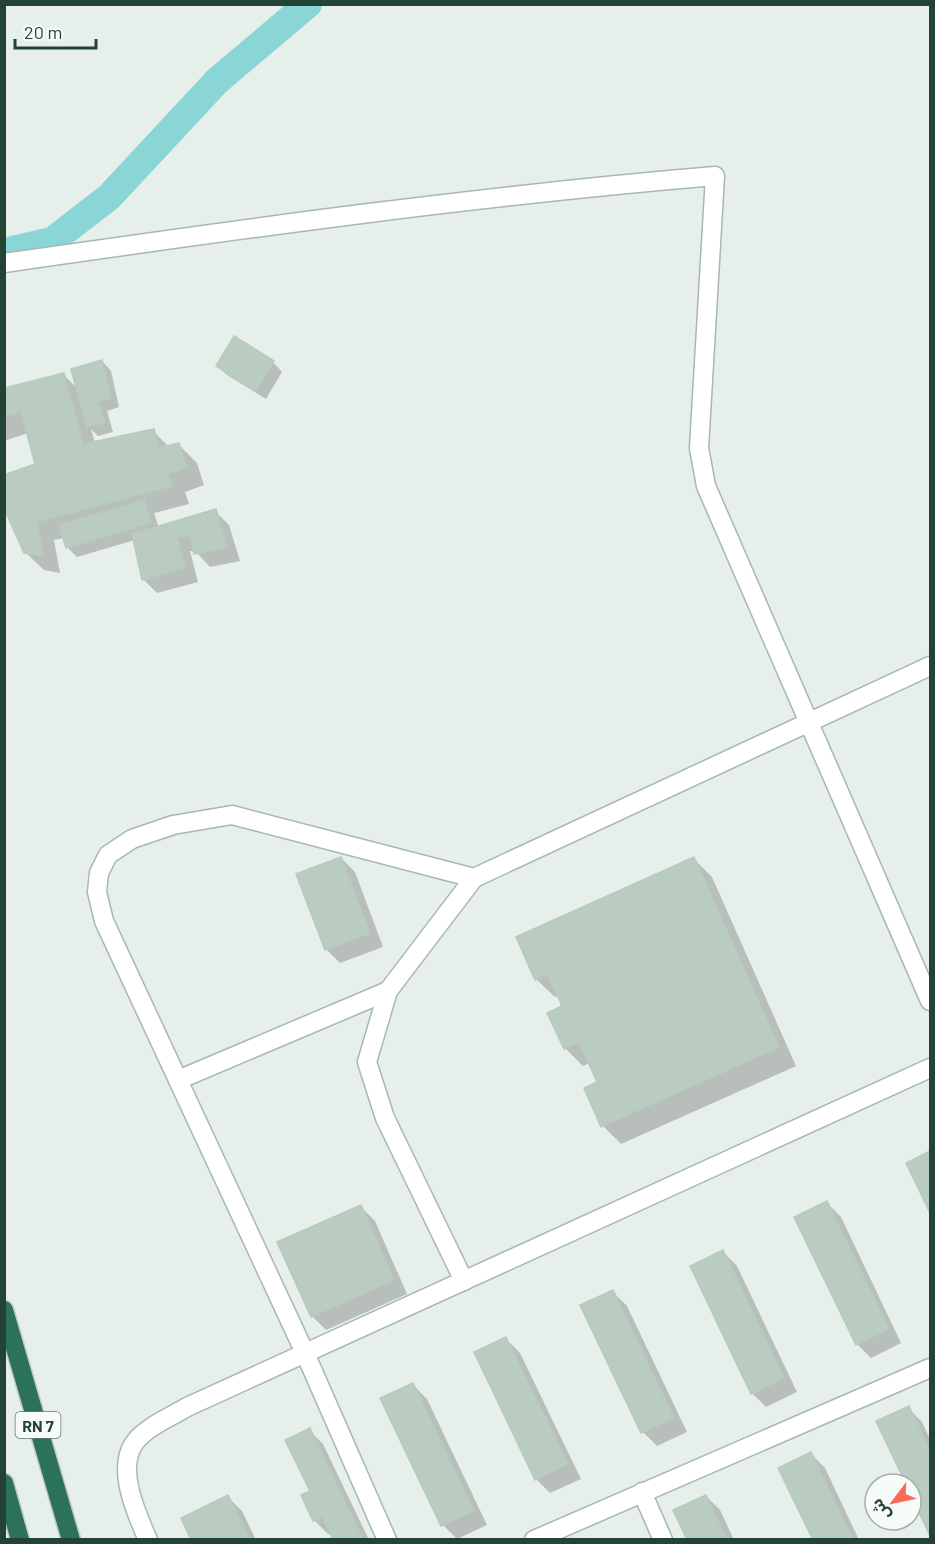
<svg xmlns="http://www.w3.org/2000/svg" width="935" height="1544" font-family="Barlow,'Noto Sans Arabic',sans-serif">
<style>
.shadow{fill:#0003}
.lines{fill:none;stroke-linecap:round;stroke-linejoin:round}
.canal{stroke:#8ad6d7;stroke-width:28}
.building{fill:#bacbc2;stroke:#b7cac0;stroke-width:1.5}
.minor-casing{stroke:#a7b8b0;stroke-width:21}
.highway-casing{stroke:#c1cac7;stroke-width:21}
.minor{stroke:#fff;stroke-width:18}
.highway{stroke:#2c725a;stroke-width:18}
.labels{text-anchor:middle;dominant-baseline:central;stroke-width:6;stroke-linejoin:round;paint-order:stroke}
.shield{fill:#f7fbf8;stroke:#627a70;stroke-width:1.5}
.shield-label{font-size:16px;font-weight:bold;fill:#224336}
</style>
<rect width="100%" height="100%" fill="#e6efea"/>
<g class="shadow">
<polygon points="102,361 111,371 119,407 107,411 113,432 98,436 91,429 95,443 153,431 169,447 178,444 197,463 204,485 185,492 189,504 154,513 159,528 215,511 229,525 240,561 210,567 195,551 190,551 198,582 157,593 143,579 135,540 77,557 68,548 64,538 54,540 60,573 44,570 25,552 37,465 28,433 4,441 4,390 63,374 78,389"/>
<polygon points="273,362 282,372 266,399 227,375 217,366"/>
<polygon points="341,858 355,872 383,947 340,963 326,949"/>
<polygon points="694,859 712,877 796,1066 621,1144 603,1126 599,1083 590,1063 583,1066 565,1048 564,1007 559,995 555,997 536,979"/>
<polygon points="930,1153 930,1209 909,1163"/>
<polygon points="827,1203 841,1217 901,1343 871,1358 857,1344"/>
<polygon points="361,1207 375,1221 407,1294 326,1330 312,1316"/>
<polygon points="723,1252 737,1266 797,1392 766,1407 752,1393"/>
<polygon points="613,1292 627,1306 687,1432 657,1446 643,1432 582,1306"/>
<polygon points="506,1339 520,1353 581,1479 550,1493 536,1479"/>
<polygon points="413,1385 427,1399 487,1525 457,1539 443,1525 382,1399"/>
<polygon points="908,1408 922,1422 930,1439 930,1532 911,1491"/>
<polygon points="309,1430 323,1444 369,1540 334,1540 331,1533 328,1534 314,1520"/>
<polygon points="811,1454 825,1468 859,1540 814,1540"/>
<polygon points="706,1496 720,1510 734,1540 689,1540"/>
<polygon points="228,1497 242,1511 256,1540 193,1540"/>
</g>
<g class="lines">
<polyline class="canal" points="4,252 52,241 109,197 217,81 308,4"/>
</g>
<g class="building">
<polygon points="234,336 274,361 256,391 216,366"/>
<polygon points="102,360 111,398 98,402 105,423 87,427 71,369"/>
<polygon points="64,373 83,444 154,429 159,448 179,443 187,467 168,474 172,486 37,522 43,556 24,553 4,508 4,475 35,464 21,412 4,417 4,388"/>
<polygon points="144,500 151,523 66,548 59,525"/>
<polygon points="216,509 227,548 194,554 190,536 177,537 185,568 142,580 132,534"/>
<polygon points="341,857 370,933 325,950 296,874"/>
<polygon points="694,857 779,1047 601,1127 584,1088 597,1082 579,1042 564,1049 547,1013 562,1006 547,974 535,980 516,937"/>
<polygon points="930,1151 930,1213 906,1163"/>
<polygon points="827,1201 889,1329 856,1345 794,1217"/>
<polygon points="361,1205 394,1280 311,1317 277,1242"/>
<polygon points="723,1250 784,1378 751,1394 690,1266"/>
<polygon points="613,1290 674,1418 641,1433 580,1305"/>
<polygon points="506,1337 568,1464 535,1480 474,1352"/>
<polygon points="413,1383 474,1511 441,1526 380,1398"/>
<polygon points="909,1406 930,1451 930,1536 911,1495 911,1484 906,1484 876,1421"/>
<polygon points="310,1428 363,1540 333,1540 322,1517 313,1521 301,1495 310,1491 285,1440"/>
<polygon points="811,1452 853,1540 813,1540 778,1468"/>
<polygon points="228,1495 250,1540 191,1540 181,1518"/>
<polygon points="706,1495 727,1540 687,1540 673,1510"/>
</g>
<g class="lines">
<defs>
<g id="minor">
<path d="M4,263C241,229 477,196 715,176L699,448L706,486L930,1001"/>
<polyline points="474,878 930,666"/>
<polyline points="178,1080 388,991"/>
<polyline points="642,1492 663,1540"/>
<path d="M148,1540C137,1515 117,1471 133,1445C143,1428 171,1417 187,1407L930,1068"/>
<polyline points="387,1540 305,1353 104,921 97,892 99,873 108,855 132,839 173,825 232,815 474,878 388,991 367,1062 385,1118 464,1281"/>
<polyline points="534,1540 930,1368"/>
</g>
<g id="highway">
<polyline points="4,1310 71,1540"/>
<polyline points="4,1483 20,1540"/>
</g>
</defs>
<use href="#minor" class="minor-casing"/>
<use href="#highway" class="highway-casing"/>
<use href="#minor" class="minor"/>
<use href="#highway" class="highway"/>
</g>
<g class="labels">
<rect class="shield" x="15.5" y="1412" width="45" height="26" rx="4.5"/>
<g class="shield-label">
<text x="38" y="1425">RN 7</text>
</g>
</g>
<rect width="935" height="1544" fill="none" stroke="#224336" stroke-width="12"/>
<g transform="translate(893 1502) rotate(238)"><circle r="28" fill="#f7fbf8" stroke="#a2b1aa" stroke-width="1.5"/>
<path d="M0-4.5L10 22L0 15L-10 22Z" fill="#fb6a57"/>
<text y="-9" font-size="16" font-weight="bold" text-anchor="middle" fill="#224336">ش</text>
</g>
<path d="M15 39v9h81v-9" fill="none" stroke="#224336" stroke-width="3"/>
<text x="24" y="39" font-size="18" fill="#224336" stroke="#f7fbf8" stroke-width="4.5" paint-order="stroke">20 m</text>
</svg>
